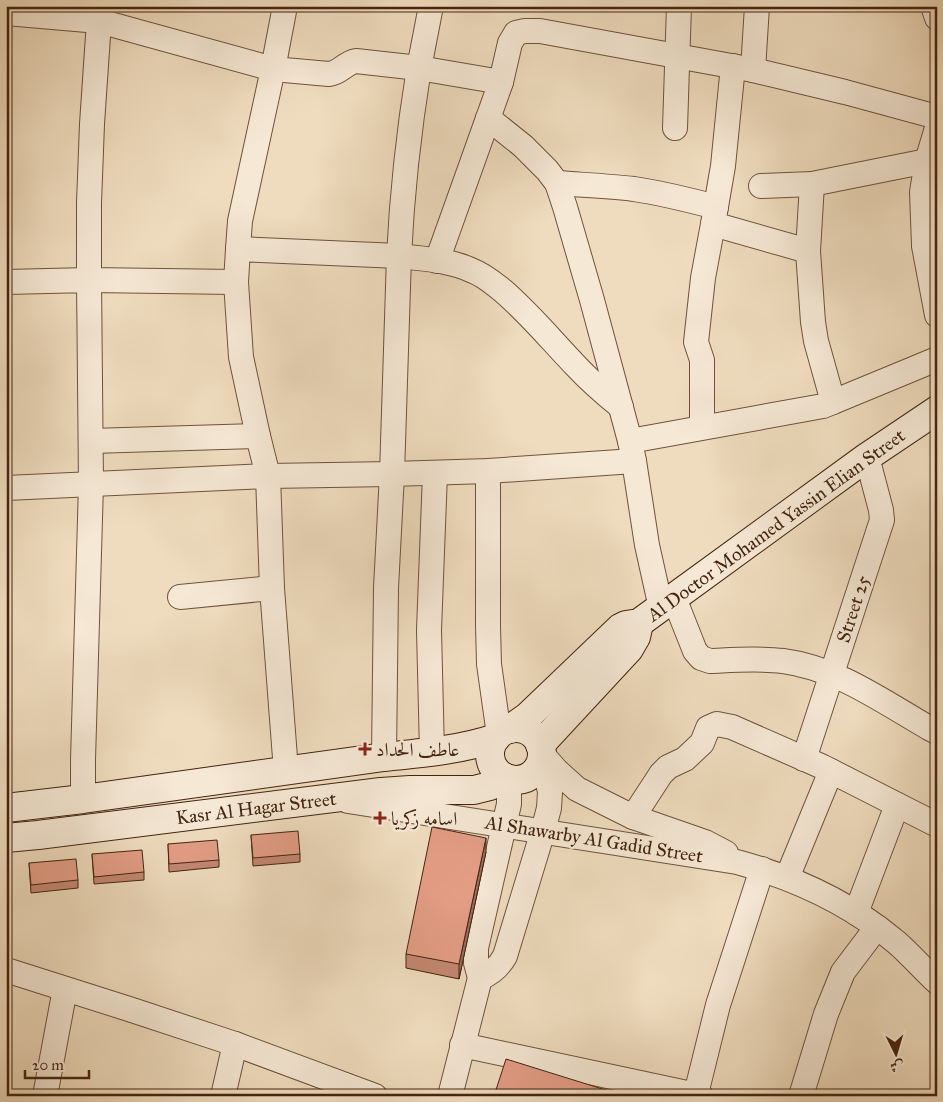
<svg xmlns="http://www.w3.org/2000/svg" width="943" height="1102" font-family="'IM FELL Great Primer',Amiri,serif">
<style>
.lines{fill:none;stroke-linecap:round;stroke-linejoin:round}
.street-casing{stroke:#70523c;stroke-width:26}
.secondary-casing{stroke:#452410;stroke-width:30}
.street{stroke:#f5e8d5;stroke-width:24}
.secondary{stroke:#f5e8d5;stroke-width:28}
.wall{fill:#c38772;stroke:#452410}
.shaded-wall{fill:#9f6e5d;stroke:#452410}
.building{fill:#e39d85;stroke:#452410}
.poi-dot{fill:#8f2418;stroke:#f5e8d5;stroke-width:2}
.labels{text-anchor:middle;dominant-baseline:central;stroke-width:4.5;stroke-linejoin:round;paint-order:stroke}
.street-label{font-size:19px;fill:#452410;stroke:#f5e8d5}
.poi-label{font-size:19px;fill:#452410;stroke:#f5e8d5;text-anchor:start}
</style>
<rect width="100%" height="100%" fill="#efdcbe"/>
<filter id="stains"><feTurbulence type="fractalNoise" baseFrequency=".004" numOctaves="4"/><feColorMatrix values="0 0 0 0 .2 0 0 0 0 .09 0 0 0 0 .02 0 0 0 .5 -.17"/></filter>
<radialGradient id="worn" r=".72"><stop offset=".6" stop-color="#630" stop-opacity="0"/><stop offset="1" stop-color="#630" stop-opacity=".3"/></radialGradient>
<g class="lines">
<defs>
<g id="street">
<polyline points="933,6 937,18"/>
<path d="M6,13L99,21L273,69L329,74C340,73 345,63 356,61L419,68L431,6"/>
<polyline points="99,21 92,124 89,203 89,280 236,282"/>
<polyline points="733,66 723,166 713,224 808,251 812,184"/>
<polyline points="753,70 845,92 937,117"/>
<polyline points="488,118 523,146 547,170 557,183 565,207 592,300 630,441 634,461 647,545 661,608"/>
<polyline points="675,128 679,6"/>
<polyline points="937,128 927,161 922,192 924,246 937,315"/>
<path d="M557,183C582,185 608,186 634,189C662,193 689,200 716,207"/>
<polyline points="761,186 812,184 927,161"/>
<polyline points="238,249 240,221 273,69 285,6"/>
<polyline points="437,261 501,82"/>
<polyline points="6,282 89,280 91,484 83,760 83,799"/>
<polyline points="833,402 937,359"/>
<polyline points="702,427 702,360 696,342 703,278 713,224"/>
<polyline points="91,441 258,436"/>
<polyline points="630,441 823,406 833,402 816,341 813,322 808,251"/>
<polyline points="488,471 488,626 489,664 499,735"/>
<path d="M6,488L268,476L392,474L399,256C424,259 451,260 473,271C484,275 493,283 502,290C529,313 551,340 576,366C590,381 605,394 621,407"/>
<polyline points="180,597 272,588"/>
<path d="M674,598L695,651L701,658L710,661C734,660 759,658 783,661C837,668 882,701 929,728L937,732"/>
<polyline points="432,752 429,630 435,473"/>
<polyline points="542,754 557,771 577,789 633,817 705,842 726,853"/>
<polyline points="384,757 386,588 392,474 488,471 634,461"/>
<polyline points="804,759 882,520 881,510 867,457"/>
<path d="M286,771L272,588L268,476L258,436L241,357L236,282L238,249L399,256C402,193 409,130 419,68L501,82L510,43L516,33L525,31H540L753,70L757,6"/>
<path d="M348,801L737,862C795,878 850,903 896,942C910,954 923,969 937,982"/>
<polyline points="633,817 661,774 668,767 685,759 702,743 708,728 717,724 732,727 823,767 937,825"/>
<polyline points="787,878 831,771"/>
<polyline points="856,913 897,805"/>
<polyline points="6,970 132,1010 235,1044 375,1096"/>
<path d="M480,978C492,973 499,967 505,956L543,831L549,808L550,792L548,783L539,766"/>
<polyline points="462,1045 701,1096"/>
<polyline points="696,1094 718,1005 762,869"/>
<polyline points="45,1096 65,989"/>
<polyline points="223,1096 235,1044"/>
<polyline points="450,1096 480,978 476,963 476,948 509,804 509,793 507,779"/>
<polyline points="801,1096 826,1014 843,972 877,927"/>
</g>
<g id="secondary">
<circle cx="516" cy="754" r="26"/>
<polyline points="510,729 527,717 620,628 626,625 639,623 867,457 937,410"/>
<polyline points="540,745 629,649 636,637 639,623"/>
<path d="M6,808L83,799L384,757C422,753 460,750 496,738"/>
<polyline points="6,838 38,835 381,792 410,790 474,790 490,786 504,777"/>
</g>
</defs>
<use href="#street" class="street-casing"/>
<use href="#secondary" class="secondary-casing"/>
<use href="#street" class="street"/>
<use href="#secondary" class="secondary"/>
</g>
<g class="wall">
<polygon points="251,835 300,854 300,862 253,866"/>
<polygon points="168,844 219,860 219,867 169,872"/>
<polygon points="486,852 459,979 406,968 406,954"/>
<polygon points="92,854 144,872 144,880 94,884"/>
<polygon points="29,863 78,880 78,888 31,893"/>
<polygon points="6,867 11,889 11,896 6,897"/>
</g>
<polygon class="shaded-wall" points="486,838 486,852 459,979 459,964"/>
<g class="building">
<polygon points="432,827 486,838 459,964 406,954"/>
<polygon points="298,831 300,854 253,858 251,835"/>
<polygon points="217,840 219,860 169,864 168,844"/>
<polygon points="142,850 144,872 94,877 92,854"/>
<polygon points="76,859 78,880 31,885 29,863"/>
<polygon points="6,867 9,867 11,889 6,889"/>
<polygon points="506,1059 625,1096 494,1096"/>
</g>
<g class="poi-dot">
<path d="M362.5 741.5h5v5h5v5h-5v5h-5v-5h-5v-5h5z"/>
<path d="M377.5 810.5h5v5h5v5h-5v5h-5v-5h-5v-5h5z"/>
</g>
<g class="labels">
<g class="street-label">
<text transform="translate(776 525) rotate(-36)">Al Doctor Mohamed Yassin Elian Street</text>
<text transform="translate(853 609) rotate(-72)">Street 25</text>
<text transform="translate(256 808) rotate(-7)">Kasr Al Hagar Street</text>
<text transform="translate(594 839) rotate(9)">Al Shawarby Al Gadid Street</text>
</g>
<g class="poi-label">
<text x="376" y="749">عاطف الحداد</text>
<text x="391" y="818">اسامه زكريا</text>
</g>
</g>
<rect width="943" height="1102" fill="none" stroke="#efdcbe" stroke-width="25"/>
<rect x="8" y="8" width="928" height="1087" fill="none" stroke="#452410" stroke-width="2.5"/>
<rect x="12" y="12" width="918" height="1077" fill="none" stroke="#452410"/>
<g transform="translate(896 1054) rotate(175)" stroke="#f5e8d5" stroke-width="4" paint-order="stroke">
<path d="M0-4L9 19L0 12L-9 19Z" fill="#452410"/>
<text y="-8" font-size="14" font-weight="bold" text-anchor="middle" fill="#452410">ش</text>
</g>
<path d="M25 1070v8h64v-8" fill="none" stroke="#452410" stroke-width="2.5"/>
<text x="32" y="1070" font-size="15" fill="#452410" stroke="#f5e8d5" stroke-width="4" paint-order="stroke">20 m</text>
<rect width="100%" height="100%" filter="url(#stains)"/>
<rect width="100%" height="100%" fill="url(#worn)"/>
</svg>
